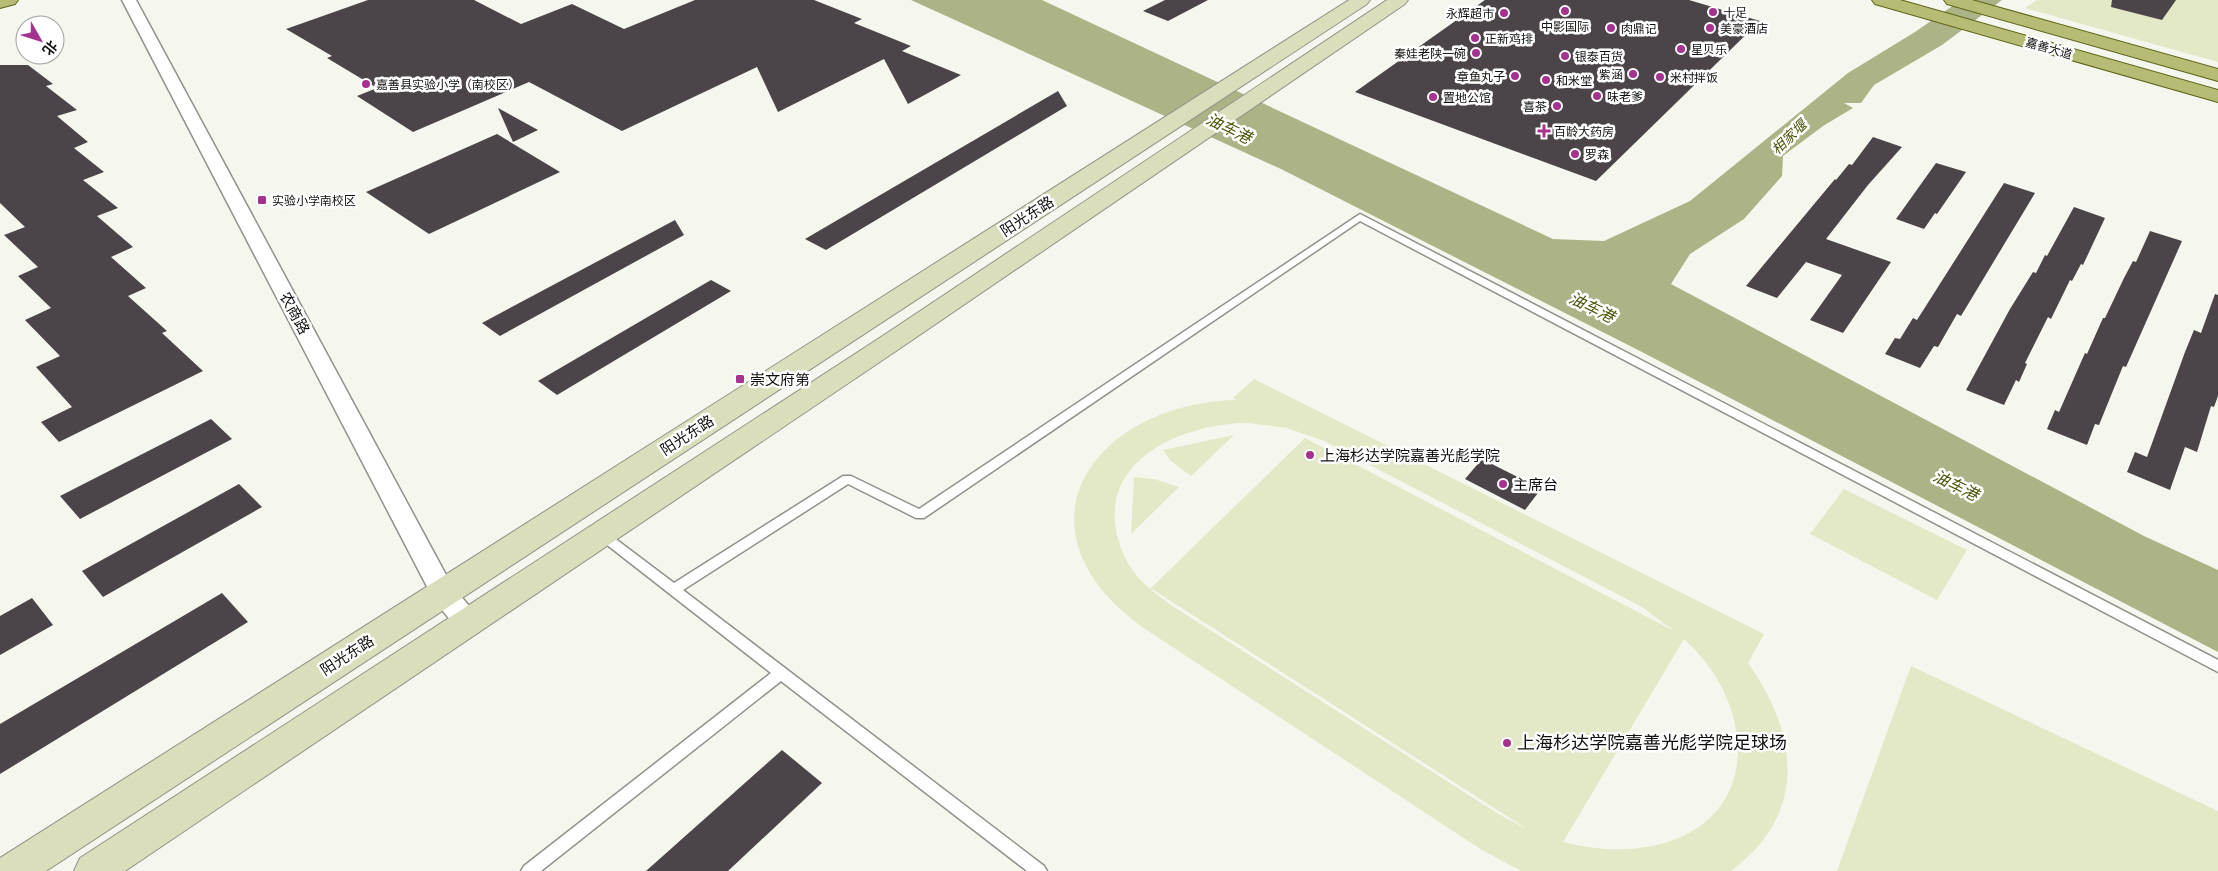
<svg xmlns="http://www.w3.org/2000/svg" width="2218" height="871" font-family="'Libre Baskerville','Noto Sans SC',serif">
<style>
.green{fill:#e3e8c7;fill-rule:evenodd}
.water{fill:#acb386}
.building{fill:#4b4449}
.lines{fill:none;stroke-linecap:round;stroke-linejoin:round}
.lane-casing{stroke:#90928a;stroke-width:3}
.street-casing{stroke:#90928a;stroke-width:3}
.secondary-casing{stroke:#90928a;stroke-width:2}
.primary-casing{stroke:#5d6415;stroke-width:2}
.lane{fill:#fff;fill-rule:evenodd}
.street{fill:#fff;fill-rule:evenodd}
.secondary{fill:#dbdeba;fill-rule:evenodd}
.primary{fill:#b6bc75;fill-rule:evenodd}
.poi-dot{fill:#a4328e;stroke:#fff;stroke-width:2}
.labels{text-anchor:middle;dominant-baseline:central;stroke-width:5;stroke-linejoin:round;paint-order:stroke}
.far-poi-label{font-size:12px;fill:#10110e;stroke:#fff;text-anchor:start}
.far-street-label{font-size:12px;fill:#10110e;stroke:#fff}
.far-water-label{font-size:14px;font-style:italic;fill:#4e5409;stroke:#fff}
.street-label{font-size:15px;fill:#10110e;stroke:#fff}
.poi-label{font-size:15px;fill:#10110e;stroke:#fff;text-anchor:start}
.water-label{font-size:16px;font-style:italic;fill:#4e5409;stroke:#fff}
.near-poi-label{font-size:18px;fill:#10110e;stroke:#fff;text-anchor:start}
</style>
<rect width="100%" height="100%" fill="#f5f7ee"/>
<g class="green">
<polygon points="2037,0 2218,0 2218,62 2025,8"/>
<path d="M1254,379L1764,634L1748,663C1799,735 1808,814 1731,871H1521L1482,850L1142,627C1007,529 1092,404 1236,400L1233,398ZM1248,423L1287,428L1324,441L1642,607L1674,631L1305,438L1150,589C1132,574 1120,553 1116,530C1103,455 1189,423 1248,423ZM1151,590L1152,589L1527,829L1500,815L1171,605ZM1684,639C1751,698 1767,811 1665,843C1631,853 1596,850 1563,842Z"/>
<polygon points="1234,435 1191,476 1171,461 1163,450"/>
<polygon points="1134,477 1154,479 1179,487 1131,534"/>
<polygon points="1844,489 1967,550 1937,600 1810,534"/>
<polygon points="1911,666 2218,811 2218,871 1837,871"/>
</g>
<polygon class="water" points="911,0 1042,0 1553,239 1604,241 1690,201 1848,73 1915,32 1961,0 2002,0 1942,45 1874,85 1861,103 1844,103 1853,108 1823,126 1783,156 1782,176 1744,219 1690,254 1671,284 2144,536 2218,570 2218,652 1640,351 1281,169"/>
<g class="building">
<polygon points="368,0 474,0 521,24 572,4 624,29 695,0 814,0 862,19 854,23 911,46 902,51 961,75 908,104 884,59 778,112 757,67 622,131 529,82 413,132 357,96 377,88 327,58 332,56 286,29"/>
<polygon points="1165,0 1208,0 1168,21 1143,11"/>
<polygon points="1485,0 1689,0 1760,21 1596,181 1355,92"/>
<polygon points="2112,0 2176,0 2162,20 2111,7"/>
<polygon points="0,65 28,65 53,84 46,86 77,110 57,116 88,142 74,148 104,172 83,180 118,208 97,216 133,247 111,257 146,288 128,296 167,331 162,333 203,371 59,442 41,422 72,407 36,367 60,356 25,320 51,308 18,276 38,267 4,235 25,227 0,203"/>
<polygon points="1058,91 1067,106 826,250 805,239"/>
<polygon points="498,108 538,130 513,142"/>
<polygon points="497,134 560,172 429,234 366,192"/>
<polygon points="1873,137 1902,147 1868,185 1826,239 1891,262 1843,333 1810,320 1842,275 1806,262 1777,298 1746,286 1835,179 1836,180 1849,164 1852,165"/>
<polygon points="1936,163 1966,172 1937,214 1935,213 1924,229 1896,219"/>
<polygon points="2004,183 2035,193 1961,316 1957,314 1938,347 1934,346 1920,368 1885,354 1895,338 1900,339 1913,318 1917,320"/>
<polygon points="2074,207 2105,218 2083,265 2081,264 2072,281 2070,280 2051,319 2048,317 2025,363 2027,364 2019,382 2016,380 2004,405 1966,390 2010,309 2033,272 2036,273 2045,255 2047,256"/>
<polygon points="675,220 684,235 500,336 482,323"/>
<polygon points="2150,231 2182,241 2126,367 2123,366 2099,425 2095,424 2087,445 2047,429 2055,410 2059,412 2085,353 2087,354 2103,318 2105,318 2124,278 2133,261 2136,262"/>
<polygon points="711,280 731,291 557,395 538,381"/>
<polygon points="2215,294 2218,295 2218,396 2214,407 2211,406 2197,452 2185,447 2170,490 2127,472 2135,452 2147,457 2185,352 2194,330 2201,333"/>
<polygon points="211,419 232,439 80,519 60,496"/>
<polygon points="1482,459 1541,489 1525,510 1465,479"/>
<polygon points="239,484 262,507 103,597 82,571"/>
<polygon points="222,593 248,622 0,774 0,724"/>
<polygon points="32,598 53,625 0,655 0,616"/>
<polygon points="782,750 822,783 728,871 646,871"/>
</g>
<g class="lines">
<defs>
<polygon id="lane" points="1360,214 2218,660 2218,672 1360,221 924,518 916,518 848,484 683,590 1044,866 1047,871 1027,871 781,681 541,871 521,871 524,866 771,673 597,537 595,534 597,531 605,531 674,583 843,476 851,476 919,509"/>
<path id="street" d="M122,0H136L452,586L477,615L480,622L477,629C457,636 446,613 434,600Z"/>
<g id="secondary">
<polygon points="1349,0 1370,0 1367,4 46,871 0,871 0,858"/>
<polygon points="1387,0 1408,0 1405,4 899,349 125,871 74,871 80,858 881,337"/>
</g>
<g id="primary">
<polygon points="0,0 18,0 15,4 0,8"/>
<polygon points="1872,0 1900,0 2218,90 2218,102 1875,4"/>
<polygon points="1944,0 1972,0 2218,69 2218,81 1947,4"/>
</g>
</defs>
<use href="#lane" class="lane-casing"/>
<use href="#street" class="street-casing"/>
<use href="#secondary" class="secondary-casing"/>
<use href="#primary" class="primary-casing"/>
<use href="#lane" class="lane"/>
<use href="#street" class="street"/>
<use href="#secondary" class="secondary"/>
<use href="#primary" class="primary"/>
</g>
<g class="poi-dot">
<circle cx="1565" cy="11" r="5"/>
<circle cx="1713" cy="12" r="5"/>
<circle cx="1504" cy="13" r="5"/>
<circle cx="1611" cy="28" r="5"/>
<circle cx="1710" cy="28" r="5"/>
<circle cx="1475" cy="38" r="5"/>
<circle cx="1681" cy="49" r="5"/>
<circle cx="1476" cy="53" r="5"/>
<circle cx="1565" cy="56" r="5"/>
<circle cx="1633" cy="74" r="5"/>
<circle cx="1515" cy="76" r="5"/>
<circle cx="1660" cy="77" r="5"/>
<circle cx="1546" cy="80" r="5"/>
<circle cx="366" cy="84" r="5"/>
<circle cx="1597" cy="96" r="5"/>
<circle cx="1433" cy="97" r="5"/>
<circle cx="1557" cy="106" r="5"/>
<path d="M1541.5 123.5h5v5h5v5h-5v5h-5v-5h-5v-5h5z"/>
<circle cx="1575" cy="154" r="5"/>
<rect x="257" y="195" width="10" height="10" rx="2.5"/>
<rect x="735" y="374" width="10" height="10" rx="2.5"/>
<circle cx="1310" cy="455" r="5"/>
<circle cx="1503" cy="484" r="5"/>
<circle cx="1507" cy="743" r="5"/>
</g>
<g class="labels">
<g class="far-poi-label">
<text x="1723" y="12">十足</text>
<text x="1494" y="13" text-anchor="end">永辉超市</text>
<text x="1565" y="26" text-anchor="middle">中影国际</text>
<text x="1621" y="28">肉鼎记</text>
<text x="1720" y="28">美豪酒店</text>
<text x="1485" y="38">正新鸡排</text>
<text x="1691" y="49">星贝乐</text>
<text x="1466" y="53" text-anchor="end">秦娃老陕一碗</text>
<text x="1575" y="56">银泰百货</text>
<text x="1623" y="74" text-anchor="end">紫涵</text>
<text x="1505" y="76" text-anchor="end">章鱼丸子</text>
<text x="1670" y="77">米村拌饭</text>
<text x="1556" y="80">和米堂</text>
<text x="376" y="84">嘉善县实验小学（南校区）</text>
<text x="1607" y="96">味老爹</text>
<text x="1443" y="97">置地公馆</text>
<text x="1547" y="106" text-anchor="end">喜茶</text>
<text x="1554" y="131">百龄大药房</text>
<text x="1585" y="154">罗森</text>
<text x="272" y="200">实验小学南校区</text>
</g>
<g class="far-street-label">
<text transform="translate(2049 48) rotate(16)">嘉善大道</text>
</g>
<g class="far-water-label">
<text transform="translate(1789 137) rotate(-44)">相家堰</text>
</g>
<g class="street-label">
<text transform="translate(1027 216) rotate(-33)">阳光东路</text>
<text transform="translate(295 313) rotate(62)">农商路</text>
<text transform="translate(687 435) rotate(-33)">阳光东路</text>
<text transform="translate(347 655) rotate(-33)">阳光东路</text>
</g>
<g class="poi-label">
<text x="750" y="379">崇文府第</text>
<text x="1320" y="455">上海杉达学院嘉善光彪学院</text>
<text x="1513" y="484">主席台</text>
</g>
<g class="water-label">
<text transform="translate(1229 128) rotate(26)">油车港</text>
<text transform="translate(1592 307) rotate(26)">油车港</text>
<text transform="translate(1956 485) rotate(26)">油车港</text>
</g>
<g class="near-poi-label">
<text x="1517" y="743">上海杉达学院嘉善光彪学院足球场</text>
</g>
</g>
<g transform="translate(40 40) rotate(129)"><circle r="24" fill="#ffffff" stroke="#9fa09f"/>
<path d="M0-4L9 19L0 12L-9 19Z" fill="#a4328e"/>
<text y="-8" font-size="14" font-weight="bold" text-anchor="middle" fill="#10110e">北</text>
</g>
</svg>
